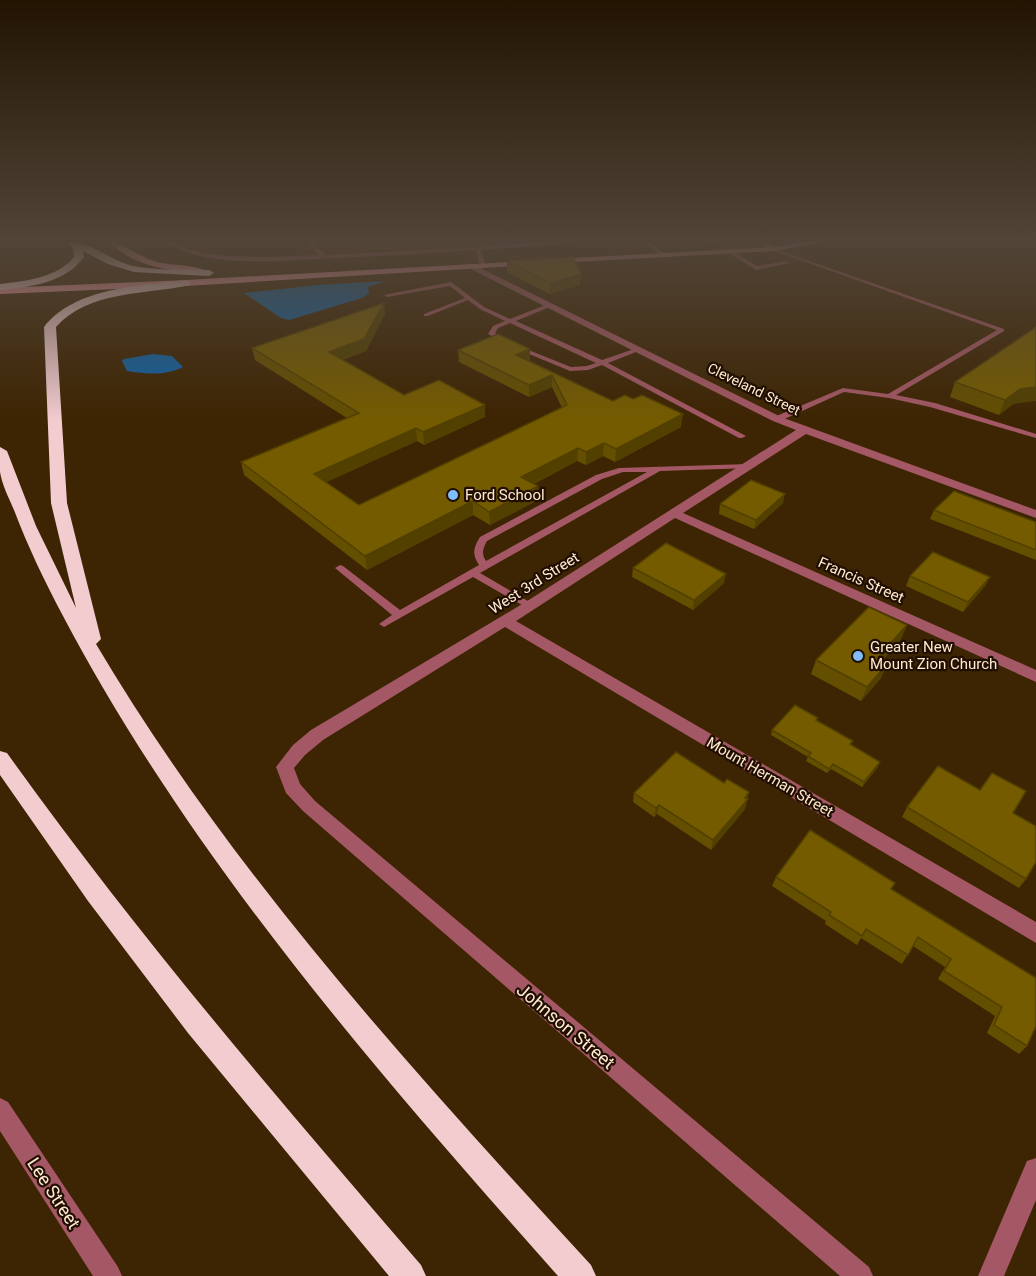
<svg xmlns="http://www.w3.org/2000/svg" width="1036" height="1276" font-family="Roboto,sans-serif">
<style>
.water{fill:#0e61a5}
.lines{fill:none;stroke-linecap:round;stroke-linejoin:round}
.lane{fill:#a45865;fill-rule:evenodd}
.street{fill:#a45865;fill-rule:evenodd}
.secondary{fill:#e96e85;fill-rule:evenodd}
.primary{fill:#fa9baa;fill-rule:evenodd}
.highway{fill:#f3ccd0;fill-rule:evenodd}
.wall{fill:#644e00}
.shaded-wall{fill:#514000}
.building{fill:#745b00;stroke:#514000;stroke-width:1.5}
.poi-dot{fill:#81bdfa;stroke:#200e00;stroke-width:2}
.labels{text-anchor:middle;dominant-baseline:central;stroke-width:4.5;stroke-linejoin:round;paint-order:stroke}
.far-street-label{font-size:14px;fill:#ffe9d1;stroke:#200e00}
.poi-label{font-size:15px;fill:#ffe9d1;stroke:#200e00;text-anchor:start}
.street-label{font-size:15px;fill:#ffe9d1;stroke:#200e00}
.near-street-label{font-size:18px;fill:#ffe9d1;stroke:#200e00}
</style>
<rect width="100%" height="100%" fill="#3d2402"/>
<g class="water">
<polygon points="386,281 368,287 369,293 362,298 289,320 281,318 244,293 317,285"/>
<path d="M153,354L172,356L183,367C165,376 146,374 127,371L122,361L124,359Z"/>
</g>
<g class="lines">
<g class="lane">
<path d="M164,242H172L186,249L204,253L226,256L270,257L319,255L306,242H312L326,255L476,247L484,243L486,246L545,242H586L481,250L486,265L483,267L480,265L476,250C429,253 382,256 334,258C280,260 214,270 164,242Z"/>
<polygon points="643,242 649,242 666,255 661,256"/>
<polygon points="694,242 721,242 719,244"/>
<polygon points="772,248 1004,329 1004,331 896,395 935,403 1036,434 1036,438 930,407 889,398 844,392 780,421 774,421 774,417 843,388 888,394 997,330 772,250"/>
<polygon points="731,250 757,266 787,261 790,263 756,270 729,253 728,252"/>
<polygon points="451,282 484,307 510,319 548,304 552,304 552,306 516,321 602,360 637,348 641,348 641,350 608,363 746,436 742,438 739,438 602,365 588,370 570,371 517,349 517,347 521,347 571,367 587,366 596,363 510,323 498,328 495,333 508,341 503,342 488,334 493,326 505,321 480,309 468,300 428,316 424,316 424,314 465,298 450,286 387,297 384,295"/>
<path d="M749,464L753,466L752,468L660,471L480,573L533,604L534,606L533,608L529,609L473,577L384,627L379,624L392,615L335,568L340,565L343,566L400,610L479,565C472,555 473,548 480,537L596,475L619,468ZM623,472H647L486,561C481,554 483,548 487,541L602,479Z"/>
</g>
<g class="street">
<polygon points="470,263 781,417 1036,510 1036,518 806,434 683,513 1036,670 1036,682 675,518 516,621 1036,922 1036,943 505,627 323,740 305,755 294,768 300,784 315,801 869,1267 873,1276 840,1276 303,811 286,793 276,767 293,745 311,730 524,603 796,430 773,421 467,267 466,265"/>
<polygon points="0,1098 8,1102 118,1267 122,1276 93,1276 0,1131"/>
<polygon points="1036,1158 1036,1200 1004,1276 978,1276 1027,1161"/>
</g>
<polygon class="secondary" points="757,242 768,242 778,249 771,251"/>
<g class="primary">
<path d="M109,242C123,242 141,258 157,262C172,266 196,264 208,272L204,274C171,271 134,267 109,242Z"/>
<polygon points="802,242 824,242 774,251 554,263 550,261 554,259 774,247"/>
<polygon points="527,261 531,263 530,265 186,286 0,294 0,288 186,280"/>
</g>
<g class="highway">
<path d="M68,242C93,242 109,260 133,266C157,271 185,269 209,270L214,273L209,276L134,272L108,264L83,251L84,257C65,283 30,287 0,290V284C25,281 57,278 74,257L73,249Z"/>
<path d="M186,280L191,283L190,285C145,295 89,290 56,327L67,503L101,639L96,644C231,872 412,1070 591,1265L596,1276H558C376,1071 192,860 63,616C45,582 28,547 14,510C9,498 2,485 0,472C0,464 0,455 0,447L7,451L36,526L76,608L51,503L44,327C75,287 140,286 186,280Z"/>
<path d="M0,751L7,753C135,932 278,1099 421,1265L426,1276H389L188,1033L88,901L0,775Z"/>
</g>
</g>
<g class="wall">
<polygon points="334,242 424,242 391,249 364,251 353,243 338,246"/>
<polygon points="507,261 580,285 550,294 507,272"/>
<polygon points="384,303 385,314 366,351 343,360 404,395 485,417 424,445 417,441 326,482 359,505 562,408 552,387 529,397 459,362 458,350 530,349 530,361 613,401 681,427 615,462 603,456 586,465 577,461 534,484 538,500 490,525 473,515 367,570 244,475 241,462 347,418 255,360 252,348"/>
<polygon points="1036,327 1013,404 999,415 950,397 955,382"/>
<polygon points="783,503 754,529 719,514 720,504"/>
<polygon points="934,510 1036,522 1036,560 930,519"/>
<polygon points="633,568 724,583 693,610 632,577"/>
<polygon points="910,576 990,577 985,586 963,612 906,586"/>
<polygon points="907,625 901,639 882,661 887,664 881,678 861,701 811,674 816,660"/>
<polygon points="817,721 851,745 878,767 862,787 831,769 827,773 806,761 808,757 771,735 772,730"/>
<polygon points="724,783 749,792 745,809 711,850 657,814 654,817 633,802 634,793"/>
<polygon points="907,807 1013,813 1026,879 1019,888 902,817"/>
<polygon points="776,877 892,889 1036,978 1027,1046 1019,1054 987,1033 995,1016 938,979 945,967 913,946 902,964 861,938 857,945 825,924 826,921 772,886"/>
</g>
<g class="shaded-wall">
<polygon points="338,242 353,242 353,243 338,246"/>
<polygon points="390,242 424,242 391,249"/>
<polygon points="581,274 580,285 550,294 550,283"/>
<polygon points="384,303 385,314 366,351 331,364 329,352"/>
<polygon points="530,349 530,361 516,355"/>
<polygon points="552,375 552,387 529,397 529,385"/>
<polygon points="1036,387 1036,401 1013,404 999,415 1005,400 1020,389"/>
<polygon points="485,405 485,417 424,445 423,432"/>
<polygon points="683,414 681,427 615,462 616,449"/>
<polygon points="416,428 417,441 316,487 314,474"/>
<polygon points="604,443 603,456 586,465 586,452"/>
<polygon points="578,448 577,461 521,490 521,477"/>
<polygon points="538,486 538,500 490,525 489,512"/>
<polygon points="785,494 783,503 754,529 756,520"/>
<polygon points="473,501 473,515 367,570 365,556"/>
<polygon points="726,574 724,583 693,610 694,600"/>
<polygon points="990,577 985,586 963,612 968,602"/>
<polygon points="907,625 901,639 871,673 877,658"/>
<polygon points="887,664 881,678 861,701 867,687"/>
<polygon points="880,762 878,767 862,787 864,782"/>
<polygon points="749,792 745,809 711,850 713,840"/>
<polygon points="659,805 657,814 654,817 656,808"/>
</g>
<g class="building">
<polygon points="573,257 581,274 550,283 507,261"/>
<polygon points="384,303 364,339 329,352 404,395 439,380 485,405 423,432 416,428 314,474 359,505 567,405 552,375 529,385 458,350 498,334 530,349 516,355 613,401 625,395 633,399 642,395 683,414 616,449 604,443 586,452 578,448 521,477 538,486 489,512 473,501 365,556 241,462 359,413 252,348"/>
<polygon points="1036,327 1036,387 1020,389 1005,400 955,382"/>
<polygon points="751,480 785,494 756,520 720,504"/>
<polygon points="954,491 1036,522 1036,550 934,510"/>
<polygon points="666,543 726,574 694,600 633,568"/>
<polygon points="933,552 990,577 968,602 910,576"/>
<polygon points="869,607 907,625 877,658 887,664 867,687 816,660"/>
<polygon points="795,705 818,718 816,720 853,741 850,744 880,762 864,782 833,764 829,769 808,756 811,753 772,730"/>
<polygon points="676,752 724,783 727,779 749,792 745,798 748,799 713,840 659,805 656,808 634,793"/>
<polygon points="938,766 980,790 992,773 1026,791 1013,813 1036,826 1036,862 1026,879 907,807"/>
<polygon points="810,830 895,883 891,889 1036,978 1036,1026 1027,1046 994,1025 1002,1007 944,971 951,959 918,937 908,955 866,929 862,936 829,915 831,912 776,877"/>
</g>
<linearGradient id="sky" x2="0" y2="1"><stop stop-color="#221401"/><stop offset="0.57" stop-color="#514539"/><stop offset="1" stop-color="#514539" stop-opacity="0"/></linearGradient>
<rect width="1036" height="421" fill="url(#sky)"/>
<g class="poi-dot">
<circle cx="453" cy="495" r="6"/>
<circle cx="858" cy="656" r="6"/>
</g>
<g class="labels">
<g class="far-street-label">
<text transform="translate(754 389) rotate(26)">Cleveland Street</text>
</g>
<g class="poi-label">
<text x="465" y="495">Ford School</text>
<text x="870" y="647">Greater New<tspan x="870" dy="17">Mount Zion Church</tspan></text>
</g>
<g class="street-label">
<text transform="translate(861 580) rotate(24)">Francis Street</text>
<text transform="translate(534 583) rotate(-32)">West 3rd Street</text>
<text transform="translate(770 777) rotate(30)">Mount Herman Street</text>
</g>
<g class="near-street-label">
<text transform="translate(566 1026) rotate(40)">Johnson Street</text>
<text transform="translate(54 1193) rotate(57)">Lee Street</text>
</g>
</g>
</svg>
